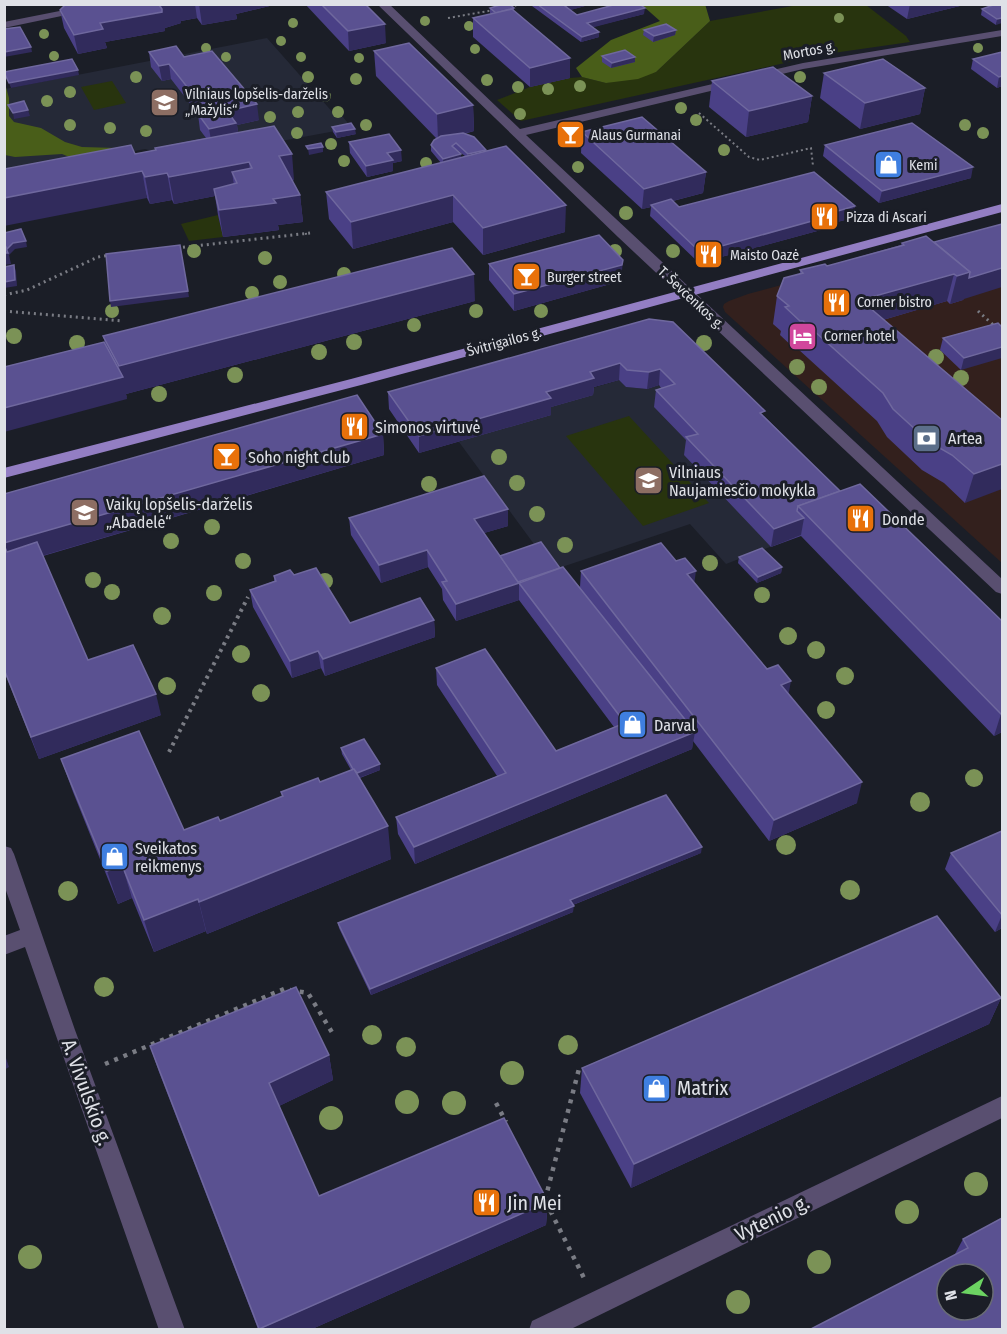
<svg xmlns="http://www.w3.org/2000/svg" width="1007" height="1334" font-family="'Fira Sans Condensed',sans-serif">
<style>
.commercial{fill:#33201d}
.built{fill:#252937}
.green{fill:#28340e}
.forest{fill:#495e19}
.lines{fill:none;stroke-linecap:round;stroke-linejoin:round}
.path-far3{stroke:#7a7c84;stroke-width:2;stroke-dasharray:2 3;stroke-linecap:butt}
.path-far2{stroke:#7a7c84;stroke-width:3;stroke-dasharray:2 4;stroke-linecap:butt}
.path-far1{stroke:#7a7c84;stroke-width:4;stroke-dasharray:3 4.5;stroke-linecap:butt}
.path{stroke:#7a7c84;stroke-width:4.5;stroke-dasharray:4 6;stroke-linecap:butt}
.minor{fill:#594f70;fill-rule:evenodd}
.major{fill:#937ec3;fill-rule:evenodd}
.tree{fill:#7b9256}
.wall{fill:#4a4086;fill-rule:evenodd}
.shaded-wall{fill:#312b5c}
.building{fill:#5a5191;stroke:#6f689e;stroke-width:1.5;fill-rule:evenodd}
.labels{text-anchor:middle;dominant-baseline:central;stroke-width:6;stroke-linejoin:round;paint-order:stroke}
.far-street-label{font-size:14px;fill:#dfe1e7;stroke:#1b1e27}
.far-poi-label{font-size:14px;fill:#dfe1e7;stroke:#1b1e27;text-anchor:start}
.poi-label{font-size:16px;fill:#dfe1e7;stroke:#1b1e27;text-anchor:start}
.near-poi-label{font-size:20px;fill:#dfe1e7;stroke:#1b1e27;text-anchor:start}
.near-street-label{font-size:20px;fill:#dfe1e7;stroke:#1b1e27}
</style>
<rect width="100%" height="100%" fill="#1b1e27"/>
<polygon class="commercial" points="1002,225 1002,563 725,312 723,307 724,304 729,301 748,294"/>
<g class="built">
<polygon points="267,38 335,115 343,117 352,128 183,159 145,149 5,176 5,89"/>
<polygon points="619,380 626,387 647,389 659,385 801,535 726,564 690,524 553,570 459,442 546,409 589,389"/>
</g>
<g class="green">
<polygon points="798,5 866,5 906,36 910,42 826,54 521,121 497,100 530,87 570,78 582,77 606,83 656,72 710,21"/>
<polygon points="112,81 126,103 94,110 81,87"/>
<polygon points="218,215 223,237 189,241 181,224"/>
<polygon points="629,416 709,503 643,526 566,436"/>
</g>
<g class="forest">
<polygon points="642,5 705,4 710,21 656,72 638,79 606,83 582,77 576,68 611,40 660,21"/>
<polygon points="4,80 9,98 9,116 14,122 41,128 65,142 82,147 117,148 77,160 62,154 15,157 5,155"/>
</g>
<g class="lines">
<g class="path-far3">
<polyline points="510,7 521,4"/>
<polyline points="448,18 494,10"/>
<polyline points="699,113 749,157 760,160 811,148 813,166"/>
<polyline points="305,234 310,233"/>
</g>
<g class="path-far2">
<polyline points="177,248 310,233"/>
<polyline points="4,295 27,290 98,257 110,255"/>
<polyline points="4,311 123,321"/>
<polyline points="978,311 1002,333"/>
</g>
<polyline class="path-far1" points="169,752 248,597"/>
<g class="path">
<polyline points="105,1064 284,989 308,993 333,1034"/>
<polyline points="496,1103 506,1122"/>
<polyline points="545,1200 580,1065"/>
<polyline points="546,1202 584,1278"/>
</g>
<g class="minor">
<polygon points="95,4 119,4 4,28 4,22"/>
<polygon points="377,4 389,4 520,129 803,63 1002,30 1002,36 803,69 526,135 1002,579 1002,594 996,592 618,237"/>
<polygon points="4,846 11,848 14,854 75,1030 185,1330 159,1330 25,947 4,955 4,936 20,930 4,885"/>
<polygon points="1002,1096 1002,1118 569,1330 529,1330 532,1321"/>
</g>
<polygon class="major" points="1002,204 1002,212 361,385 4,478 4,468 351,379"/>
</g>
<g class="tree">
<circle cx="839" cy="18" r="5"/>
<circle cx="425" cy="21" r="5"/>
<circle cx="293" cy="23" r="5"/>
<circle cx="469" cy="26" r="5"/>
<circle cx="44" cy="34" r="5"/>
<circle cx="281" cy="41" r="5"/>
<circle cx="206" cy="48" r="5"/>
<circle cx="978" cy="48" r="5"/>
<circle cx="475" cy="49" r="5"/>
<circle cx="54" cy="56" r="5"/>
<circle cx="226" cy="57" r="5"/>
<circle cx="301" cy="57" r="5"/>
<circle cx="359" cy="58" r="5"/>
<circle cx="136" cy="77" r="6"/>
<circle cx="308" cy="77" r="6"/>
<circle cx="800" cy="77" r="6"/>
<circle cx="356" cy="79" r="6"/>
<circle cx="487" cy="80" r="6"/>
<circle cx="580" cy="86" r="6"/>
<circle cx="518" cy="87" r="6"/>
<circle cx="548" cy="89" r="6"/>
<circle cx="70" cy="92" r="6"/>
<circle cx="325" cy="96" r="6"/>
<circle cx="47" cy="101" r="6"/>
<circle cx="681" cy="108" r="6"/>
<circle cx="298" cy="112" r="6"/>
<circle cx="338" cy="112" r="6"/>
<circle cx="520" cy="114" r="6"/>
<circle cx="270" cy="117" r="6"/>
<circle cx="696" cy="120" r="6"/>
<circle cx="70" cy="125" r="6"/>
<circle cx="366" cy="125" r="6"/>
<circle cx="965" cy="125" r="6"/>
<circle cx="110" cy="128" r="6"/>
<circle cx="146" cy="131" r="6"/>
<circle cx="297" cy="133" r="6"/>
<circle cx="983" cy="133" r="6"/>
<circle cx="331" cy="144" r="6"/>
<circle cx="724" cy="150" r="6"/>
<circle cx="344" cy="161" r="6"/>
<circle cx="426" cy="163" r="6"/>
<circle cx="578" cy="167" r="6"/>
<circle cx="626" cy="213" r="7"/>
<circle cx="194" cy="251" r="7"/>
<circle cx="615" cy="251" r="7"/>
<circle cx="673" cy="251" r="7"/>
<circle cx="265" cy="258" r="7"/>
<circle cx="344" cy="274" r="7"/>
<circle cx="280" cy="282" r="7"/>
<circle cx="252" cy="293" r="7"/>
<circle cx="112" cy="311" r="7"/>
<circle cx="476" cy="311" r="7"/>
<circle cx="541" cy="311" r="7"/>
<circle cx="414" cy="325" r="7"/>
<circle cx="14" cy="336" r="8"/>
<circle cx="354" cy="342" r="8"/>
<circle cx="77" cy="343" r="8"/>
<circle cx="704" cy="343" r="8"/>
<circle cx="319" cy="352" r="8"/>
<circle cx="936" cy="357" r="8"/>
<circle cx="797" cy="367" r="8"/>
<circle cx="235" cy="375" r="8"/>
<circle cx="961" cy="378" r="8"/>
<circle cx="819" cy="387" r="8"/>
<circle cx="159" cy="394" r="8"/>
<circle cx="499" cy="457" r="8"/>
<circle cx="517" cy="483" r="8"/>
<circle cx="429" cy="484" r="8"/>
<circle cx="537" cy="514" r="8"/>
<circle cx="212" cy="527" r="8"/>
<circle cx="171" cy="541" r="8"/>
<circle cx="565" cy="545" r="8"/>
<circle cx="243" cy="561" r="8"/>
<circle cx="710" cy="563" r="8"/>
<circle cx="93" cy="580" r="8"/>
<circle cx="325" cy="581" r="8"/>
<circle cx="112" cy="592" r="8"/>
<circle cx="214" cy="593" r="8"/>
<circle cx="762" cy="595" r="8"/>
<circle cx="162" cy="616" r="9"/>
<circle cx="788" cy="636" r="9"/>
<circle cx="816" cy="650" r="9"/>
<circle cx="241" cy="654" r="9"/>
<circle cx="845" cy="676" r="9"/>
<circle cx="167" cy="686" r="9"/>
<circle cx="261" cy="693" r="9"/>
<circle cx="826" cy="710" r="9"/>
<circle cx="974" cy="778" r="9"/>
<circle cx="920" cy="802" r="10"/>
<circle cx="786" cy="845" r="10"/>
<circle cx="850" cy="890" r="10"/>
<circle cx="68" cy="891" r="10"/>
<circle cx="104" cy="987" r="10"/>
<circle cx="372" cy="1035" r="10"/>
<circle cx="568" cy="1045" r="10"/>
<circle cx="406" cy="1047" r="10"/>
<circle cx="512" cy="1073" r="12"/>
<circle cx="407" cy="1102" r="12"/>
<circle cx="454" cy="1103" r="12"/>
<circle cx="331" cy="1118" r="12"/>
<circle cx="976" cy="1184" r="12"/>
<circle cx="907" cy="1212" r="12"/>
<circle cx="30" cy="1257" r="12"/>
<circle cx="819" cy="1262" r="12"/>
<circle cx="738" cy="1302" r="12"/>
</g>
<g class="wall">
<polygon points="67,4 278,4 236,14 237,19 202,25 197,18 181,21 181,23 165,28 165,31 105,42 107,48 78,54 64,28 60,10"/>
<polygon points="305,4 365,4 386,43 349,51"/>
<polygon points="532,4 592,4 570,10 577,15 644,14 592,27 599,32 599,37 581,42 532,6"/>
<polygon points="885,4 968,4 907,19"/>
<polygon points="1002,4 996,25 981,15 982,9"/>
<polygon points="490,8 514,8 514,11 570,78 530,87 473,37 473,18 491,14 490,13"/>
<polygon points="644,30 676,30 675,35 653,42 643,35"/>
<path d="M374,51L473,105L474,131L464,134L486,150V151L565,232L483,255L453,222L353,249L329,219L326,192L441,163L431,151V145L436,138L376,76ZM455,149H456L465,156L461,158Z"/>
<polygon points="149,52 184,57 259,120 237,125 238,133 294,180 292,181 300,195 303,222 278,225 279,230 223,237 218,215 215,196 174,204 172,200 150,204 147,198 135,154 155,150 155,148 206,138 200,130 198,114 171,79 162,81 151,67"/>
<polygon points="1002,52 1002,86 997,88 971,69 973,59"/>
<polygon points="602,56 635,62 611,68 602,62"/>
<polygon points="824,73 925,88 920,114 860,129 820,98"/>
<polygon points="712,81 812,96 808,122 746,137 709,107"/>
<polygon points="332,127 356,134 337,138 333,132"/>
<polygon points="559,127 580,132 580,138 568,141 559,133"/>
<polygon points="582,132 706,172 703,193 673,201 679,207 855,206 853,218 833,223 832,227 699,263 650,216 651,207 642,209 581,153"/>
<polygon points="349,142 402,161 393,163 393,171 367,177 350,153"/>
<polygon points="825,145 971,178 879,203 823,156"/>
<polygon points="1002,224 963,300 950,304 947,301 883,320 1002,420 965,503 944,483 922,470 887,437 877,421 798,349 795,349 780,335 781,331 773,324 777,296 800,273 800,270 827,266 901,245 902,243 934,242"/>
<polygon points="489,264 622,276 621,281 514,311 489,280"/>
<polygon points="475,301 126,394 127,399 105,343 103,336"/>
<polygon points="649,319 764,416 840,491 1002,621 1002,732 994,736 801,536 771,547 684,455 686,440 654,407 656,390 661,388 659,385 647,389 626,387 619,380 594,387 593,395 551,407 551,415 419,453 389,409 388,392"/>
<polygon points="998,323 961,370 940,350 943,338"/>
<polygon points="383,434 384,455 43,556 88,660 161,715 39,759 4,671 4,494"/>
<polygon points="349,518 508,526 484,533 500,556 560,568 580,587 581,571 694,582 788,694 857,803 769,841 693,741 692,749 415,864 398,834 396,817 497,776 437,685 436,668 556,751 614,727 519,600 519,594 519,600 456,621 443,600 442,589 428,567 381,583 351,535"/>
<polygon points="739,557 782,567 781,573 757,583 738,563"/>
<polygon points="294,575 350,623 434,620 435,637 325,676 321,668 292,678 253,607 250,590 274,581 274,576"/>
<polygon points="341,748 380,770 360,778 391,859 207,934 206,931 154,952 132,898 118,904 73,792 61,759 184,830 220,821 282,797 281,792 320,782 351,770 342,754"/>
<polygon points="1002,831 1002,928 995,932 945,869 951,853"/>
<polygon points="701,853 573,905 573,912 371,995 339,928 338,923"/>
<polygon points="1001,998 989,1024 631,1188 580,1093 582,1068"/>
<polygon points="150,1046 329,1055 333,1080 279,1106 319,1196 548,1202 546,1225 312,1329 258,1329 159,1072"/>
<polygon points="1002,1218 1002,1329 954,1256 963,1239"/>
</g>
<g class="shaded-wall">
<polygon points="161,4 195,4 197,18 181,21 181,23 165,28 165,31 105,42 107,48 78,54 74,35 100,23 162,9"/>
<polygon points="199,4 278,4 236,14 237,19 202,25"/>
<polygon points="572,4 592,4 564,12 565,6"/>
<polygon points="910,4 968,4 907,19"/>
<polygon points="645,8 644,14 587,29 587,23"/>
<polygon points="1002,18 1002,23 996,25 997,19"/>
<polygon points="385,24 386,43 349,51 348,31"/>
<polygon points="676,30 675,35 653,42 654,36"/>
<polygon points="599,32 599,37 581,42 582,37"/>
<polygon points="31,47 32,52 4,57 4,52"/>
<polygon points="635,57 635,62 611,68 612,63"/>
<polygon points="570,58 570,78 530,87 530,68"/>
<polygon points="169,64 171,79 162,81 159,66"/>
<polygon points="78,70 79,75 11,88 9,83"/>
<polygon points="1002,76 1002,86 997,88 999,77"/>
<polygon points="925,88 920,114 860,129 865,103"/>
<polygon points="812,96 808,122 746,137 749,111"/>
<polygon points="257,104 259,120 237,125 239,139 212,145 209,129 227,111"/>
<polygon points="473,105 474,131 438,140 437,114"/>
<polygon points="28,110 30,116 14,119 13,113"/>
<polygon points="355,129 356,134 337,138 336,132"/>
<polygon points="580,132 580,138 568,141 568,135"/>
<polygon points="323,147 323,152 309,155 308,149"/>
<polygon points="401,150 402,161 393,163 393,171 367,177 366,166 387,153"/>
<polygon points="486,150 486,155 469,159 468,154"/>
<polygon points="292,154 294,180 282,183 279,156"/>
<polygon points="461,154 461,160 443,164 443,159"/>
<polygon points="249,162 252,189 237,183 232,172 235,192 214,189 215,196 174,204 169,177"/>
<polygon points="973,167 971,178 879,203 882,191"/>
<polygon points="142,171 147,198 4,226 4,198"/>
<polygon points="706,172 703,193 653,206 651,205 651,207 642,209 644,189"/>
<polygon points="167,173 172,200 150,204 145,177"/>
<polygon points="300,195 303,222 278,225 279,230 223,237 219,210 273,199"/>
<polygon points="453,195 453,222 353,249 351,222"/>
<polygon points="566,205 565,232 483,255 483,228"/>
<polygon points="855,206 853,218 833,223 832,227 699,263 700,252"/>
<polygon points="26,241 27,247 15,249 9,255 11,264 4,265 4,253 6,250 13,243"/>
<polygon points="180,245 189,297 111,307 110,301"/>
<polygon points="623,260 621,281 514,311 514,294"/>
<polygon points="14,265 16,271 17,286 4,288 4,282"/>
<polygon points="1002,268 1002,287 964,299 963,300 950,304 957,276 970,272"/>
<polygon points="474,274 475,301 126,394 127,399 4,432 4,408 121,378 119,366"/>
<polygon points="954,274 947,301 859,327 863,302 864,299"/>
<polygon points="800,321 803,321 798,349 795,349"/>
<polygon points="1002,347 1002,358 961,370 964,358"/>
<polygon points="620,363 619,380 594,387 593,395 551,407 551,415 419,453 419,436 546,392 590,372"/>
<polygon points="660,369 659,385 647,389 649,372"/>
<polygon points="383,434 384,455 11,565 4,545 4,543"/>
<polygon points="1002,464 1002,489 965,503 974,474"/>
<polygon points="508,509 508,526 474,536 474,519"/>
<polygon points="804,518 801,535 771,547 774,529"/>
<polygon points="427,550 428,567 381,583 379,565"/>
<polygon points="782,567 781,573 757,583 758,577"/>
<polygon points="560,568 519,583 519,600 456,621 456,604"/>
<polygon points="696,571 693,592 687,574"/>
<polygon points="434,620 435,637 325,676 323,659"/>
<polygon points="318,651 321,668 292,678 290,661"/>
<polygon points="791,681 787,702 781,685"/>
<polygon points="156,694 161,715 39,759 31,737"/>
<polygon points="1001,714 1002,714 1002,732 994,736"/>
<polygon points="695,732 692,749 415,864 414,847"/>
<polygon points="380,764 380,770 356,779 355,773"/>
<polygon points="862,782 857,803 769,841 774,820"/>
<polygon points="388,826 391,859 207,934 199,902"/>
<polygon points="702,847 701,853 570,906 570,900"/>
<polygon points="122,865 132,898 118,904 107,871"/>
<polygon points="198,899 206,931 154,952 144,920"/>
<polygon points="574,906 573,912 371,995 370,989"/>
<polygon points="1002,915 1002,928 995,932"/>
<polygon points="1001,998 989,1024 631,1188 634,1164"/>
<polygon points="4,1052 9,1067 4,1070"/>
<polygon points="329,1055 333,1080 275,1108 269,1083"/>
<polygon points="548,1202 546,1225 312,1329 260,1329"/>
</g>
<g class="building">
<polygon points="67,4 158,4 162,9 162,12 100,23 103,29 74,35 60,10 65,5"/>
<polygon points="321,4 365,4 385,24 348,31"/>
<polygon points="503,4 509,4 514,8 496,13 490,8"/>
<polygon points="537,4 572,4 565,6 577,15 617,4 639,4 645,8 587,23 599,32 582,37"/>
<polygon points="996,4 1002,4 1002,18 997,19 982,9"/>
<polygon points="512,9 570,58 530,68 473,18"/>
<polygon points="666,24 676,30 654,36 644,30"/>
<polygon points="20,27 31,47 4,52 4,29"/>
<polygon points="409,43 473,105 437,114 374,51"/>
<polygon points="176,46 184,57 212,51 257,104 227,111 236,123 209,129 198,114 207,112 169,64 159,66 149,52"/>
<polygon points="625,50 635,57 612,63 602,56"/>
<polygon points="1002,52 1002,76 999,77 973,59"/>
<polygon points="72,59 78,70 9,83 4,72"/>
<polygon points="883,59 925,88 865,103 824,73"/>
<polygon points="773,67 812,96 749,111 712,81"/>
<polygon points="24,101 28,110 13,113 8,105"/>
<polygon points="642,117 706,172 644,189 582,132"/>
<polygon points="351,123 355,129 336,132 332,127"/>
<polygon points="912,123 973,167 882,191 825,145"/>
<polygon points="572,124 580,132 568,135 559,127"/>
<polygon points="274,126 292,154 279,156 300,195 273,199 276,203 219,210 214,189 237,183 232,172 252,168 249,162 169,177 167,173 145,177 142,171 4,198 4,169 131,145 135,154 156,150 155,148"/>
<polygon points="463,133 474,137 486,150 468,154 456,143 452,146 461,154 443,159 431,145 434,140 441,136"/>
<polygon points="389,134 401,150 387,153 393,160 366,166 349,142"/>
<polygon points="321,143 323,147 308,149 306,146"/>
<polygon points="506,146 566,205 483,228 453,195 351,222 326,192"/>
<polygon points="814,172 855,206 831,213 834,215 700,252 651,205 671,199 679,207"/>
<polygon points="1002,224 1002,268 969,278 970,272 934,242"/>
<polygon points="21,229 26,241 13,243 7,249 4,243 4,233"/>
<polygon points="599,235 623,260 622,265 514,294 489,264"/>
<polygon points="926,236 970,272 957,276 954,274 864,299 863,302 1002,420 1002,464 974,474 952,455 929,442 893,409 883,393 803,321 800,321 785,307 789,306 777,296 784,278 803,273 800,270 825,264 827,266 904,245 902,243"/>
<polygon points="4,243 8,253 4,253"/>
<polygon points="180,245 188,291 110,301 106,254"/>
<polygon points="452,248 474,274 119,366 103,336"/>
<polygon points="14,265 15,280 4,282 4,267"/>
<polygon points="649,319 673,322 765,411 760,413 840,491 798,506 797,511 804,518 774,529 686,437 698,434 656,390 675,384 660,369 649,372 627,370 620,363 590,372 594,378 546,392 551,398 419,436 388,392"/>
<polygon points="998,323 1002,327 1002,347 964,358 943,338"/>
<polygon points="104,342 123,377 4,408 4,367"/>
<polygon points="357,395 383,434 4,543 4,494"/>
<polygon points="484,476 508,509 474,519 519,583 456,604 442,582 447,581 427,550 379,565 349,518"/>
<polygon points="860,484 1002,621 1002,714 1001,714 798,506"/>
<polygon points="37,542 88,660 133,645 156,694 31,737 4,669 4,545 7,552"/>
<polygon points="541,542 560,568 518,582 500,556"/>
<polygon points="661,543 676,561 685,558 696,571 687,574 767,669 778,665 791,681 781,685 862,782 774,820 581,571"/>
<polygon points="762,548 782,567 758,577 739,557"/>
<polygon points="563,567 695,732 414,847 396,817 506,773 436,668 485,649 556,751 625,723 519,583"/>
<polygon points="316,568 350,623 420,598 434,620 323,659 318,651 290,661 250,590 276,581 274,576 290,570 294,575"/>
<polygon points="139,731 184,830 218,817 220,821 283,796 281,792 318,778 320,782 354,769 388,826 199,902 198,899 144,920 122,865 107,871 61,759"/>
<polygon points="364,739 380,764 357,773 354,769 353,769 341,748"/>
<polygon points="666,795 702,847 570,900 574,906 370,989 338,923"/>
<polygon points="1002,831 1002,915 951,853"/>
<polygon points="937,916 1001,998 634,1164 582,1068"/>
<polygon points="296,987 329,1055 269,1083 319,1196 504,1118 548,1202 259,1329 150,1046"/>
<path d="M1002,1218V1329H811L968,1248L963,1239ZM947,1274H983V1310H947Z"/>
</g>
<defs>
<symbol id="school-square" viewBox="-11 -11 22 22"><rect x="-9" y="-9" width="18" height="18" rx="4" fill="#8d6e63" stroke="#1b1e27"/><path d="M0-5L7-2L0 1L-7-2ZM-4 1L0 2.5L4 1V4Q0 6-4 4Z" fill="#fff"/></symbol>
<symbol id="bar-square" viewBox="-11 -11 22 22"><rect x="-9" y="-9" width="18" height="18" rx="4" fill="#e8710a" stroke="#1b1e27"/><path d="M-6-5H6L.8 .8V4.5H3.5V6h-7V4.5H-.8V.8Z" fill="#fff"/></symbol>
<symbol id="shop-square" viewBox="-11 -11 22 22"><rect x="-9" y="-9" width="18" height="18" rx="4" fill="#3f7fe0" stroke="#1b1e27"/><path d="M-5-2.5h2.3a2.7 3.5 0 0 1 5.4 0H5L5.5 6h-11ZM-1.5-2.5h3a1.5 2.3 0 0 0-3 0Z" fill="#fff"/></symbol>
<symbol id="restaurant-square" viewBox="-11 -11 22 22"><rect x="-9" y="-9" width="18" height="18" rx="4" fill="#e8710a" stroke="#1b1e27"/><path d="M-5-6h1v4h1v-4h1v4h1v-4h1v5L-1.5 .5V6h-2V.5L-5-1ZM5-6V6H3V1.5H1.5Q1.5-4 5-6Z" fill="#fff"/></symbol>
<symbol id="hotel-square" viewBox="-11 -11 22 22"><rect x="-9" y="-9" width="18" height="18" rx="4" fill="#d1479c" stroke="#1b1e27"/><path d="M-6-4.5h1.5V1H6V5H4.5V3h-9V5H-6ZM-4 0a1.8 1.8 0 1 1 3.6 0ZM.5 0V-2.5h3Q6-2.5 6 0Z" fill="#fff"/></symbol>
<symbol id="bank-square" viewBox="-11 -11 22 22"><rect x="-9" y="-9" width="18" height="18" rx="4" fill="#5c6f8a" stroke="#1b1e27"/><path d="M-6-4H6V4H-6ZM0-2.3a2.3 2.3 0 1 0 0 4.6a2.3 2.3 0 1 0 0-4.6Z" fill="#fff"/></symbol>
</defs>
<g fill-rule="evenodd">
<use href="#school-square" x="148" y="86" width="33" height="33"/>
<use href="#bar-square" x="554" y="118" width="33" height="33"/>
<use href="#shop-square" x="872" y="148" width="33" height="33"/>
<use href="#restaurant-square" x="808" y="200" width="33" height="33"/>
<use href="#restaurant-square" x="692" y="238" width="33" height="33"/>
<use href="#bar-square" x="510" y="260" width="33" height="33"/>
<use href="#restaurant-square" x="820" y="286" width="33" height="33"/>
<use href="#hotel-square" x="786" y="320" width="33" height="33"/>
<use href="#restaurant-square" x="338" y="410" width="33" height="33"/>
<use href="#bank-square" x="910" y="422" width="33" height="33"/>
<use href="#bar-square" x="210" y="440" width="33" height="33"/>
<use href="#school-square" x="632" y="464" width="33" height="33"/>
<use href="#school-square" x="68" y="496" width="33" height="33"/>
<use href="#restaurant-square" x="844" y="502" width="33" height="33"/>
<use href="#shop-square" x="616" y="708" width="33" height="33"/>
<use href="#shop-square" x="98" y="840" width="33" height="33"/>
<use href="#shop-square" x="640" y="1072" width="33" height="33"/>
<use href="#restaurant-square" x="470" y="1186" width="33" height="33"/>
</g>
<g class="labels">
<g class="far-street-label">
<text transform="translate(809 51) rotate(-11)">Mortos g.</text>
<text transform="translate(691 298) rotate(43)">T. Ševčenkos g.</text>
<text transform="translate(504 342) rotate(-15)">Švitrigailos g.</text>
</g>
<g class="far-poi-label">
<text x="185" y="94">Vilniaus lopšelis-darželis<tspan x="185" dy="16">„Mažylis“</tspan></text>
<text x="591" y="135">Alaus Gurmanai</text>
<text x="909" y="165">Kemi</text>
<text x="846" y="217">Pizza di Ascari</text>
<text x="730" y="255">Maisto Oazė</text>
<text x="547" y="277">Burger street</text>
<text x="857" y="302">Corner bistro</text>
<text x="824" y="336">Corner hotel</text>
</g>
<g class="poi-label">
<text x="375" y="427">Simonos virtuvė</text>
<text x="948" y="438">Artea</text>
<text x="248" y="457">Soho night club</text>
<text x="669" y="472">Vilniaus<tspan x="669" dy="18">Naujamiesčio mokykla</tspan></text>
<text x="106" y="504">Vaikų lopšelis-darželis<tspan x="106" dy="18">„Abadelė“</tspan></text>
<text x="882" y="519">Donde</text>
<text x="654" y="725">Darval</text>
<text x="135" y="848">Sveikatos<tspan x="135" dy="18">reikmenys</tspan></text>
</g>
<g class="near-poi-label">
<text x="677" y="1088">Matrix</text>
<text x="507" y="1203">Jin Mei</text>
</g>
<g class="near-street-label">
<text transform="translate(87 1092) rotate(70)">A. Vivulskio g.</text>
<text transform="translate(772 1218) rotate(-26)">Vytenio g.</text>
</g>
</g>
<rect width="1007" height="1334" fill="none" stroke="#dfe1e7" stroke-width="12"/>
<g transform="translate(965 1292) rotate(257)"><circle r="28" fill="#1b1e27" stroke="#696c74" stroke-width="1.5"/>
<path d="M0-4.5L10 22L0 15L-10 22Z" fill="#6cd362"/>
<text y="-9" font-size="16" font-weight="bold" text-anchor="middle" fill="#dfe1e7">N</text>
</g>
</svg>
